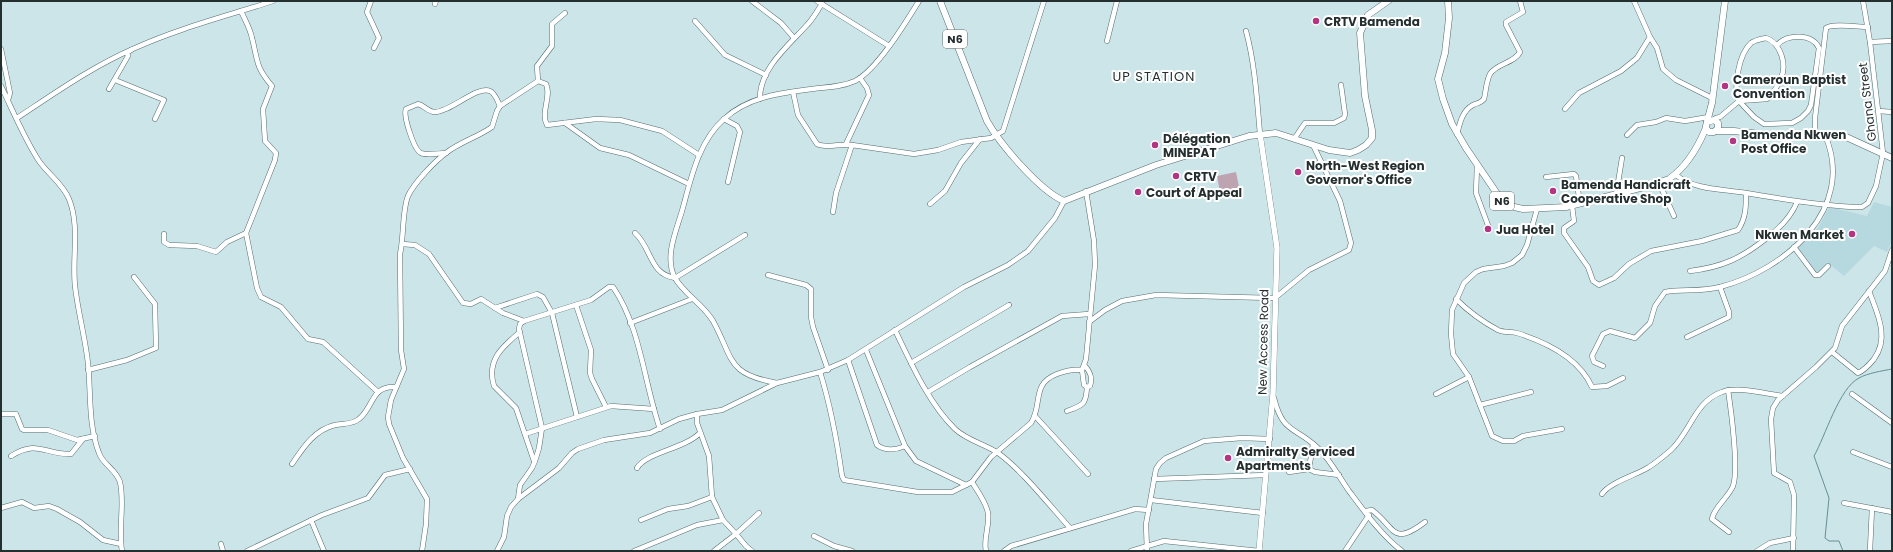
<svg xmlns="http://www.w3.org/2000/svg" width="1893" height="552" font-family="Poppins,sans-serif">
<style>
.built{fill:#b6d9df}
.green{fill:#bea3b1}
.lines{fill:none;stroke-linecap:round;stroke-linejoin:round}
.stream{stroke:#668f96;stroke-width:1}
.minor-casing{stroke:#566d71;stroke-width:5.5}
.major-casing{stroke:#566d71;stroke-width:6}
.highway-casing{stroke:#566d71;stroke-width:7}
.minor{stroke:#fff;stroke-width:4.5}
.major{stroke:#fff;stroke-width:5.5}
.highway{stroke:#fff;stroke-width:6}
.poi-dot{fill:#b23483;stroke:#fff;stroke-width:1.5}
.labels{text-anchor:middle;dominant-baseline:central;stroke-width:4;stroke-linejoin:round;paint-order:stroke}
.shield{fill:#fff;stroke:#666d6e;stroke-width:1}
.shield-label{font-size:11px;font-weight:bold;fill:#252f30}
.poi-label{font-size:12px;font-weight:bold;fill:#252f30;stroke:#fff;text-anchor:start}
.street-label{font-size:12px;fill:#252f30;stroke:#fff}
.neighbourhood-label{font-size:13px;letter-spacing:1px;fill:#252f30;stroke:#fff}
</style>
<rect width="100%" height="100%" fill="#cbe5e9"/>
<polygon class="built" points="1874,202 1892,207 1892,240 1887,252 1874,246 1844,276 1827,262 1817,273 1798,248 1818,228 1829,207 1867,216"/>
<polygon class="green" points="1236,172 1240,192 1221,197 1217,176"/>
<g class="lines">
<path class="stream" d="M1843,551L1839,541H1829L1825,538L1829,498L1814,456C1825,437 1839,388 1859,378C1868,373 1882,371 1892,369"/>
<defs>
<g id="minor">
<polyline points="371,1 367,12 379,38 374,48"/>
<polyline points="752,1 781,23 794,38"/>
<polyline points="817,1 889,46"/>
<polyline points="1634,1 1650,37 1657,48 1663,69 1676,80 1712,98"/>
<polyline points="435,4 436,1"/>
<polyline points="695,21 725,55 766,75"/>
<path d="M1246,31C1255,64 1257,100 1260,134"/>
<path d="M1766,38C1781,43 1787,65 1781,78C1778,87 1773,93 1767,99L1739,101C1733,86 1739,54 1751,43C1755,40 1761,39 1766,38Z"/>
<polyline points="1107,41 1117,1"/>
<polyline points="1870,42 1892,41"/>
<polyline points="1,49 10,93 8,100"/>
<polyline points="115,80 164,100 155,119"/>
<polyline points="538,81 537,66 552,46 552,24 565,13"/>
<path d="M1,86C13,111 24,138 39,161C48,174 63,184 69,199C80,226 72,257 75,286C78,312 85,337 88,363C91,392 88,425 99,453C103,465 116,469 120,482C125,504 118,528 122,551"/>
<polyline points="109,89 128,56 127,53 131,50"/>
<path d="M793,92L798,115L817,144C827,149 841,143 852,145"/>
<path d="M760,99C759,69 789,45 807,25C813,19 817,11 822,4"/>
<polyline points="1565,109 1579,93 1621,71 1637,58 1650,37"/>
<polyline points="1879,111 1892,112"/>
<path d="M17,118C55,93 93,66 135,48C179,28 227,16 273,1"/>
<path d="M1716,118L1720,117L1739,101L1754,117L1764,124L1792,123L1801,118L1808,111L1811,105L1819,48C1812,33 1787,34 1777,45"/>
<polyline points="724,119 737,126 740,132 728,182"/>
<polyline points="565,123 600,148 629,155 689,184"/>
<path d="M1457,134C1460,123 1462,111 1473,105C1477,103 1481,103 1484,99C1486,91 1486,82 1490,74C1497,63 1515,63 1520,52L1506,25V22L1523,12L1520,1"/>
<polyline points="1627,135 1637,125 1656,122 1666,118 1685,121 1709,117"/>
<path d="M1815,135V118L1826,28C1833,23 1858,27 1868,27"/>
<polyline points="1294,139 1305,123 1334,123 1344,118 1345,114 1341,85"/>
<polyline points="846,144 869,95 867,88 860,78"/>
<path d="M446,153C439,153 427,156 421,153C414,150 403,116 406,109L418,104C425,106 428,112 435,112C450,112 478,85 490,91C495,93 498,102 500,106"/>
<polyline points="1477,165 1476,193 1489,228"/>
<path d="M1676,175C1694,190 1723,189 1746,193C1781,199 1816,205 1852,207H1862L1868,203L1876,186L1883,153L1870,42L1863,1"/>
<polyline points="1546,177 1574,174 1576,176 1580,204"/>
<polyline points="1659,183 1674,216"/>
<polyline points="1616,195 1622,158"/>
<polyline points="930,204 945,191 961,163 980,139"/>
<path d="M1572,206L1574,221L1564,228V233L1588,267L1593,281L1599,285L1614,278L1629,264L1651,251L1702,241L1738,230C1746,218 1746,207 1746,193"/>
<polyline points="1537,209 1527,245 1522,255 1512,263 1504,266 1483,269 1476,272 1464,283 1452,310 1451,334 1453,354 1469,377 1492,436 1503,441 1514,441 1523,436 1562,429"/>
<polyline points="833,212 836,193 852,145 914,154 938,150 961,142 991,138 1003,131 1044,1"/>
<polyline points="246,233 257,288 261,297 281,307 308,339 323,342 378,392"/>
<path d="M635,233C652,248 649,274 675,278L745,235"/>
<path d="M164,234V242L169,245L197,246L216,252L227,242L246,233L275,160L276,153L265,141L263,109L272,86C255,66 258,61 252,38C250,28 245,20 241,11"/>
<polyline points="402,244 415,245 429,254 463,303 471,304 481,299 503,313 524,321"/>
<polyline points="1794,247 1815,275 1819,275 1828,266"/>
<path d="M1690,271C1723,267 1742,258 1768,237C1781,227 1791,217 1797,202"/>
<polyline points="768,275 806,285 811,289 811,317 813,327 828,370"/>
<path d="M1456,299C1468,311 1483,322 1498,330C1504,333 1511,331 1517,333C1546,342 1579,358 1592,387L1607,386L1623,378"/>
<polyline points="576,305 591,350 590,373 592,379 606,407"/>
<polyline points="495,308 537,294 543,297 552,313 577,417"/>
<polyline points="1089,322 1105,310 1122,301 1156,295 1275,298 1309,270 1349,250 1351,243 1340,201 1313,145"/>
<polyline points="630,323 692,299"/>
<path d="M895,330C911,363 929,404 955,429C968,441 985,444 998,453C1022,470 1050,506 1070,528"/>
<path d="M520,332C503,346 486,360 494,386L516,408L534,461"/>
<polyline points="1687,337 1729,317 1729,312 1720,287"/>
<polyline points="866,350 905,446 916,461 966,485"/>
<path d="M1832,352L1858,373C1865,370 1869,365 1874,359C1890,337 1877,313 1869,291"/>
<path d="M848,360L877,445C885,451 896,450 905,446"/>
<polyline points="911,363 1009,305"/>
<path d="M1084,365C1090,371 1093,377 1090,386L1087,387L1084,385L1082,370L1086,359L1095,265L1094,241L1086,191"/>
<path d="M1603,366L1594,362L1592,356L1603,334L1610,331L1635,338L1650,323L1655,306L1665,292C1683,289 1701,292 1720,287C1785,270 1857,209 1825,135"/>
<polyline points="88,370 127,360 156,348 155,304 134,277"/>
<path d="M820,372C831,407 837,441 842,476L844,480L918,492H952L972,482L991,457L1031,423C1043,404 1031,384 1057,374C1065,371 1074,369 1082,370"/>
<path d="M777,383C726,374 734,359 713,321C703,304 685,295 675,278C664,258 676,231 682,211C691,179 698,142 724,119C750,95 787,92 820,88C832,87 844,86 855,81C877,70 906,22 919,1"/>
<path d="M1728,390C1731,410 1739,469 1733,486C1728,498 1714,507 1712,519L1729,532"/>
<polyline points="928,392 970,367 1062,316 1089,314"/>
<polyline points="1436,394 1469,377"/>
<polyline points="1852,394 1892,423"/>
<path d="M1274,398C1283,435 1296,426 1319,449C1331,461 1339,477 1349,491C1364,511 1382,536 1402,551"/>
<polyline points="1480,405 1531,392"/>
<path d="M1067,411C1083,405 1086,405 1087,387"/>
<polyline points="1,414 16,414 22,429 24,430 48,430 77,440 95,436"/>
<polyline points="697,414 697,423 709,456 712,497 723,520 736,534 714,551"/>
<polyline points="1035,416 1088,474"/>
<polyline points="525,434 611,406 654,409"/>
<polyline points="1313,444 1309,469 1315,472 1339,475"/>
<polyline points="1853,452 1892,467"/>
<path d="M11,456C38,439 45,455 71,454L83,439"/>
<path d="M292,464C303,448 314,430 335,425C343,423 352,425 359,419C374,407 371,385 396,387"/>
<path d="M637,468C647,452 684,449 700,433"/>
<polyline points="1289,472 1309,469"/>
<polyline points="1154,479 1266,475"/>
<path d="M972,482C978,492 986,502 988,513C990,526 983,538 986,551"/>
<path d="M1602,494C1610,482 1637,475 1649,467C1657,462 1664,456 1671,450C1690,433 1695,401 1722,392C1738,386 1766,394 1783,396"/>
<path d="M518,499L520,485L532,468L535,461L539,448L542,428L519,329L520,324L524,321L591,300L609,287H613C641,328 644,383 660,429"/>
<polyline points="1151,500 1263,513"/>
<polyline points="1844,503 1892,512"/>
<polyline points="1,508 22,502 34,508 49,506 57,509 80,522 103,540 121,544"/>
<path d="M1366,511L1372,510C1396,528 1392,547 1425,522"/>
<polyline points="311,520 324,551"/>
<polyline points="641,520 668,509 688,506 712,497"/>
<polyline points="814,536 834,546 852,551"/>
<polyline points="221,544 223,551"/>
<polyline points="1870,550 1872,508"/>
<polyline points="247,551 322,515 368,498 385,475 410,469"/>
<path d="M422,551L426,524L427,499L403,458L389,424L388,417L391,400L404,369L401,350L400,254C404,237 402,211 408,196C414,183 435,161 446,153C460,142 478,137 492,127L497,111L500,106L538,81L546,84C552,96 540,113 547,125L596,119L620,120L662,131L699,155"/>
<polyline points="497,551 504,537 507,516 511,507 518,499 559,468 572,453 578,449 604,440 650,433 679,419 697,414 722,410 777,383 820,372 848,360 964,287 1008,265 1028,251 1055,218 1064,201"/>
<polyline points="634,551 697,525 723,520"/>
<polyline points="752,551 746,546 736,534 759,513"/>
<polyline points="1004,551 1011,546 1135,509 1149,510"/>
<polyline points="1131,551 1164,541 1259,551"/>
<polyline points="1147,551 1146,524 1156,469 1160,463 1166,458 1204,441 1242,438 1270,439"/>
<polyline points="1345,551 1369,515"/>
<polyline points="1757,551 1770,543 1794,538"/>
<polyline points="1793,551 1794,495 1790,482 1774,473 1771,419 1773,408 1778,400 1816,367 1835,348 1842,326 1885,271 1892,250"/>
</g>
<polyline id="major" points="1259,551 1273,394 1277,248 1260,134"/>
<g id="highway">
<path d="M940,1L987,121C1000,144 1040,191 1064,201L1156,165L1249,136L1276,133L1329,150L1350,153L1358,150L1366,145L1372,138V130L1365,96L1360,33L1368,15L1388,1"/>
<path d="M1448,1L1449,18L1445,53L1438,79L1443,99L1452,124L1466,148L1502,201L1510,206L1523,209L1566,207L1648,186L1669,179C1686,167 1697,149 1705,130C1706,127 1706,125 1707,122L1714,120L1718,123V128L1714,132H1709L1706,128"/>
<polyline points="1707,122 1712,103 1725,1"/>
<polyline points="1716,131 1734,131 1769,135 1844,136 1892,158"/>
</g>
</defs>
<use href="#minor" class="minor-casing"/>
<use href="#major" class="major-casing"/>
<use href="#highway" class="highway-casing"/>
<use href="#minor" class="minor"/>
<use href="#major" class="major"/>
<use href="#highway" class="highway"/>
</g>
<g class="poi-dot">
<circle cx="1316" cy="21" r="4"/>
<circle cx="1725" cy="86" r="4"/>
<circle cx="1733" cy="141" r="4"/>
<circle cx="1155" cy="145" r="4"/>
<circle cx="1298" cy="172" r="4"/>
<circle cx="1176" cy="176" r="4"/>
<circle cx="1553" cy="191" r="4"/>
<circle cx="1138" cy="192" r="4"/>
<circle cx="1488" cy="229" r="4"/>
<circle cx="1852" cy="234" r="4"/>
<circle cx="1228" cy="458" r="4"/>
</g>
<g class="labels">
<g class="shield">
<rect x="943" y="30" width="24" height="18" rx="3"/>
<rect x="1490" y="192" width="24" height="18" rx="3"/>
</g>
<g class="shield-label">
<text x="955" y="39">N6</text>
<text x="1502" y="201">N6</text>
</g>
<g class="poi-label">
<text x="1324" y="21">CRTV Bamenda</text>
<text x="1733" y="79">Cameroun Baptist<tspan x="1733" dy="14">Convention</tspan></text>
<text x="1741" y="134">Bamenda Nkwen<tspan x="1741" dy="14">Post Office</tspan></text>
<text x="1163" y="138">Délégation<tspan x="1163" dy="14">MINEPAT</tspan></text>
<text x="1306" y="165">North-West Region<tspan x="1306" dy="14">Governor's Office</tspan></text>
<text x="1184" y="176">CRTV</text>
<text x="1561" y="184">Bamenda Handicraft<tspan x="1561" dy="14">Cooperative Shop</tspan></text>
<text x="1146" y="192">Court of Appeal</text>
<text x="1496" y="229">Jua Hotel</text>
<text x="1844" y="234" text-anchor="end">Nkwen Market</text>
<text x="1236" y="451">Admiralty Serviced<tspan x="1236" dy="14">Apartments</tspan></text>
</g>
<g class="street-label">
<text transform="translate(1867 102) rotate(-97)">Ghana Street</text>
<text transform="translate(1263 342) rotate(-89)">New Access Road</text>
</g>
<g class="neighbourhood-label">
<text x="1154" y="76">UP STATION</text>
</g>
</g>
<rect width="1893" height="552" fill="none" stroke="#252f30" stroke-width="4"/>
</svg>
